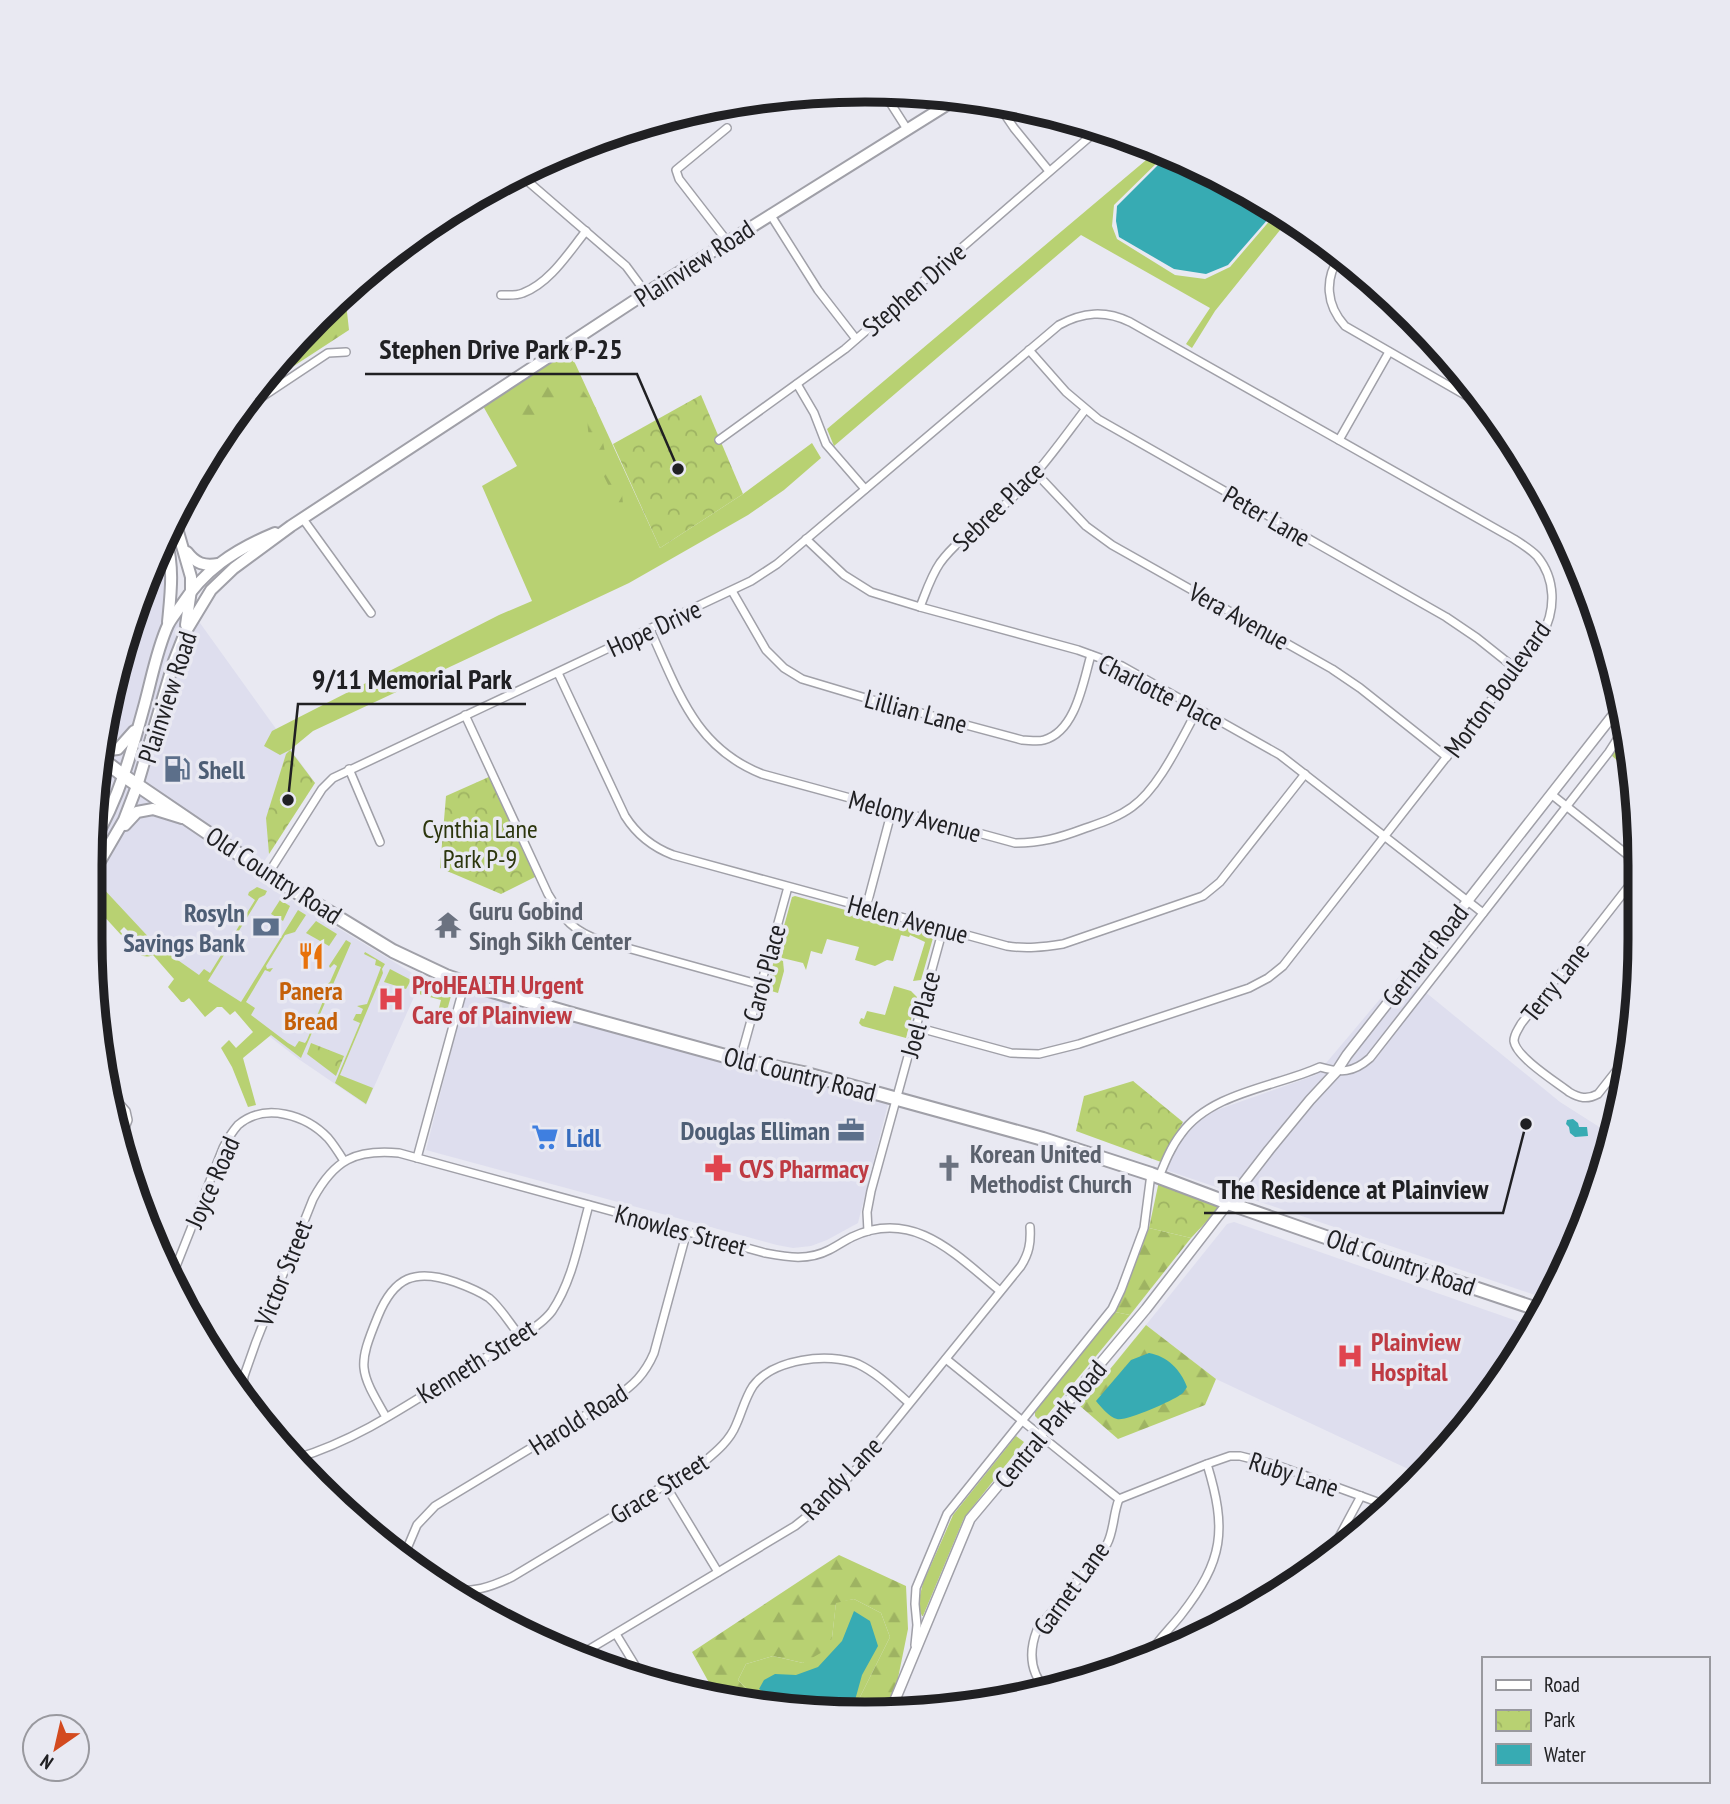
<svg xmlns="http://www.w3.org/2000/svg" width="1730" height="1804" font-family="'PT Sans Narrow',sans-serif">
<style>
.built{fill:#dedeee}
.green{fill:#b8d172}
.forest{fill:url(#forest-firs)}
.park{fill:url(#park-crowns)}
.water{fill:#37abb3}
.lines{fill:none;stroke-linecap:round;stroke-linejoin:round}
.minor-casing{stroke:#a0a0a8;stroke-width:10}
.tertiary-casing{stroke:#a0a0a8;stroke-width:12}
.secondary-casing{stroke:#a0a0a8;stroke-width:14}
.primary-casing{stroke:#a0a0a8;stroke-width:16}
.minor{stroke:#fff;stroke-width:7}
.tertiary{stroke:#fff;stroke-width:9}
.secondary{stroke:#fff;stroke-width:10}
.primary{stroke:#fff;stroke-width:12}
.labels{text-anchor:middle;dominant-baseline:central;stroke-width:7;stroke-linejoin:round;paint-order:stroke}
.street-label{font-size:26px;fill:#202023;stroke:#e9e9f2}
.service-label{font-size:26px;font-weight:bold;fill:#4e5e75;stroke:#e9e9f2;text-anchor:end}
.park-label{font-size:26px;fill:#2c360d;stroke:#e9e9f2}
.worship-label{font-size:26px;font-weight:bold;fill:#5b616d;stroke:#e9e9f2;text-anchor:start}
.health-label{font-size:26px;font-weight:bold;fill:#be3a42;stroke:#e9e9f2;text-anchor:start}
.food-label{font-size:26px;font-weight:bold;fill:#c56008;stroke:#e9e9f2}
.shop-label{font-size:26px;font-weight:bold;fill:#366cbe;stroke:#e9e9f2;text-anchor:start}
.rim{fill:none;stroke:#202023;stroke-width:9}
.leader{fill:none;stroke:#202023;stroke-width:2.5}
.callout-dot{fill:#202023;stroke:#e9e9f2;stroke-width:2.5}
.callout-label{font-size:28px;text-anchor:middle;font-weight:bold;fill:#202023;stroke:#e9e9f2;stroke-width:7;stroke-linejoin:round;paint-order:stroke}
</style>
<defs>
<pattern id="forest-firs" width="22" height="20" patternUnits="userSpaceOnUse" patternTransform="scale(1.75)"><rect width="22" height="20" fill="#b8d172"/><path d="M5 1l3.5 6h-7zM16 11l3.5 6h-7z" fill="#9eb362"/></pattern>
<pattern id="park-crowns" width="20" height="18" patternUnits="userSpaceOnUse" patternTransform="scale(1.75)"><rect width="20" height="18" fill="#b8d172"/><path d="M2 6a3 3 0 1 1 6 0M12 15a3 3 0 1 1 6 0" fill="none" stroke="#9eb362"/></pattern>
</defs>
<rect width="100%" height="100%" fill="#e9e9f2"/>
<g class="built">
<polygon points="163,543 168,575 163,614 200,623 315,783 254,877 422,979 366,1105 300,1060 151,945 95,890 91,896 96,764 99,749 105,744 101,741 130,616"/>
<polygon points="1402,973 1560,1102 1615,1137 1561,1282 1550,1300 1160,1168 1161,1162 1183,1122 1316,1075"/>
<polygon points="467,988 889,1100 858,1223 827,1240 811,1246 793,1248 777,1245 426,1150"/>
<polygon points="1234,1222 1520,1322 1528,1331 1528,1334 1480,1412 1421,1475 1216,1379 1146,1325 1227,1224"/>
</g>
<g class="green">
<polygon points="1158,150 1166,154 1114,205 1112,226 1117,239 1175,275 1205,279 1230,267 1278,211 1289,219 1215,311 1192,348 1186,344 1210,308 1081,235 834,446 827,429"/>
<polygon points="569,350 660,548 743,494 812,443 821,458 784,490 748,515 629,583 313,731 290,750 280,755 264,746 272,731 499,615 532,601 482,486 517,466 483,406"/>
<path d="M100,885L155,944L199,975L204,969L210,973L255,900L248,895L249,892L257,887L267,891L265,895L259,898L208,981L241,1002L298,910L306,915L295,932L285,935L266,966L267,969L273,968L270,972L265,970L246,1002L255,1008L251,1015L288,1043L295,1047L299,1041L305,1043L307,1040L326,994L320,990L330,982L337,966L334,964L330,968L329,966L346,940L351,943L301,1058L271,1035L243,1058L256,1105L248,1107L232,1067L221,1048L229,1040L236,1048L253,1032L235,1011L230,1015L222,1007H217L205,1017L189,998L184,1002H181L168,987L174,979L153,955C140,961 132,948 124,939L126,937L130,941L136,935L134,932L131,934L124,927L120,931L123,935L122,936L91,902Z"/>
<polygon points="795,896 932,934 933,938 921,980 913,981 925,942 910,935 909,937 901,935 893,961 887,960 875,966 855,960 859,947 827,939 822,954 811,951 806,970 803,963 778,957 776,955 792,897"/>
<polygon points="280,900 290,906 283,921 271,914"/>
<polygon points="316,921 337,934 329,946 306,933"/>
<polygon points="365,952 385,964 382,969 383,973 340,1075 373,1088 366,1104 335,1083 360,1023 353,1020 356,1014 361,1014 363,1009 357,1006 367,1004 381,967 375,965 376,960 364,954"/>
<polygon points="777,959 783,961 784,971 778,993 768,990 767,988 774,960"/>
<polygon points="390,969 411,980 406,989 384,982"/>
<polygon points="419,984 451,996 446,1014 438,1012 441,1000 415,993"/>
<polygon points="894,986 911,991 917,997 906,1038 862,1026 859,1023 861,1018 864,1019 867,1011 885,1015"/>
<polygon points="1115,1312 1130,1315 1044,1419 1039,1420 1035,1416 1035,1412"/>
<polygon points="1016,1436 1024,1442 964,1518 923,1616 922,1616 919,1609 919,1599 923,1583 953,1515"/>
<polygon points="854,1599 881,1613 890,1637 853,1711 771,1708 760,1702 738,1680 746,1664 773,1656 803,1663 832,1638 836,1602"/>
</g>
<g class="forest">
<polygon points="345,294 349,330 254,392 282,354 293,343 301,343 310,327"/>
<path d="M555,381H570L581,388L596,408L605,452L622,494L624,513C611,491 591,455 588,430C587,422 588,414 589,407C566,389 565,394 547,411C539,418 531,421 521,425L512,420C506,408 518,398 525,388Z"/>
<polygon points="1626,735 1632,774 1611,755"/>
<polygon points="1149,1228 1191,1238 1130,1315 1115,1312"/>
<polygon points="1146,1325 1216,1379 1205,1405 1118,1439 1080,1406"/>
<polygon points="839,1555 906,1586 908,1629 895,1693 888,1712 853,1711 890,1637 881,1613 854,1599 836,1603 832,1638 826,1650 803,1663 773,1656 746,1664 738,1680 760,1702 771,1708 763,1708 717,1697 692,1652"/>
</g>
<g class="park">
<polygon points="701,395 743,494 660,548 613,444"/>
<polygon points="290,750 315,783 269,854 266,818 286,754"/>
<polygon points="491,776 537,876 501,894 440,868 446,796"/>
<polygon points="311,1043 344,1056 336,1076 307,1054"/>
<polygon points="1133,1081 1183,1122 1161,1162 1076,1131 1084,1096"/>
<polygon points="1159,1181 1223,1204 1191,1238 1149,1228"/>
</g>
<g class="water">
<polygon points="1168,155 1253,193 1276,210 1228,265 1206,274 1174,269 1119,237 1116,221 1117,206"/>
<polygon points="1573,1119 1578,1123 1579,1127 1587,1127 1588,1136 1575,1137 1570,1133 1569,1127 1566,1124 1567,1120"/>
<path d="M1149,1353C1167,1356 1181,1370 1187,1387C1184,1391 1184,1393 1180,1395C1172,1401 1125,1422 1117,1419C1109,1417 1101,1407 1096,1401L1131,1360Z"/>
<polygon points="854,1611 870,1621 878,1646 862,1675 852,1711 791,1709 759,1689 764,1680 775,1674 796,1675 818,1667 842,1641"/>
</g>
<g class="lines">
<defs>
<g id="minor">
<polyline points="884,93 907,129"/>
<polyline points="997,103 1014,128 1049,171"/>
<polyline points="727,128 676,170 679,179 727,241"/>
<polyline points="517,172 626,266 646,293"/>
<polyline points="770,214 818,290 856,339"/>
<path d="M1340,256C1324,279 1326,305 1345,326L1491,410"/>
<path d="M501,295C508,295 516,296 523,293C550,283 569,252 586,231"/>
<polyline points="1029,350 1066,392 1098,419 1446,617 1477,638 1516,669"/>
<polyline points="797,384 814,413 826,444 865,489"/>
<polyline points="244,407 250,405 328,353 346,352"/>
<polyline points="719,440 845,349 1101,127"/>
<polyline points="1339,440 1389,352"/>
<polyline points="1035,472 1086,526 1112,545 1332,669 1360,688 1447,757"/>
<polyline points="303,519 371,613"/>
<polyline points="806,539 844,575 871,592 920,607 1078,650 1122,666 1280,755 1483,913"/>
<path d="M732,591L766,650L784,668L802,679L869,699L1022,740C1029,740 1037,742 1044,740C1076,731 1083,682 1091,655"/>
<path d="M920,607C926,592 931,576 940,563C959,537 989,520 1012,498C1040,472 1062,440 1085,410"/>
<path d="M650,630C678,690 694,747 762,774L1015,843C1041,843 1059,838 1083,829C1100,823 1117,818 1132,807C1160,787 1181,739 1198,709"/>
<path d="M558,673L625,816C637,835 652,847 673,855L1007,946C1027,949 1043,947 1063,944L1203,896L1220,882L1305,774"/>
<path d="M465,715L548,894C563,919 574,932 602,941L761,985"/>
<polyline points="349,769 380,842"/>
<polyline points="1551,794 1639,864"/>
<path d="M268,874L322,789L333,778L751,581L777,564L1059,325C1083,312 1105,310 1130,322L1514,539C1522,544 1530,549 1537,556C1556,579 1556,610 1542,635L1283,966L1268,978L1249,988L1079,1044L1039,1054L1011,1053L916,1027"/>
<polyline points="866,908 892,810"/>
<path d="M1628,1056L1598,1094C1587,1100 1579,1098 1569,1092C1556,1082 1516,1057 1514,1041C1514,1034 1518,1030 1521,1024L1639,873"/>
<polyline points="740,1060 788,887"/>
<polyline points="104,1086 126,1111 128,1120 120,1141"/>
<polyline points="417,1158 465,982"/>
<path d="M1159,1177C1165,1162 1171,1147 1181,1134C1211,1092 1276,1087 1320,1067C1341,1073 1353,1073 1370,1058L1609,752L1625,727"/>
<polyline points="868,1231 867,1212 871,1191 943,929"/>
<path d="M171,1279L223,1148C227,1140 232,1132 238,1125C265,1102 306,1115 328,1138C334,1145 339,1153 344,1161"/>
<polyline points="946,1359 1119,1499"/>
<path d="M242,1396L244,1376L256,1342L313,1199C334,1160 355,1149 399,1153L765,1253C787,1257 808,1261 829,1250C837,1246 844,1241 852,1237C914,1208 956,1255 1000,1291"/>
<path d="M386,1417C359,1370 357,1367 378,1316C394,1277 415,1268 455,1282C466,1286 479,1291 489,1298C501,1308 510,1324 520,1336"/>
<path d="M297,1458C361,1439 416,1399 472,1365C494,1353 538,1330 552,1311C573,1280 579,1240 589,1205"/>
<polyline points="666,1486 718,1572"/>
<polyline points="1119,1499 1207,1464 1230,1456 1240,1456 1276,1465 1391,1507"/>
<polyline points="1331,1552 1361,1496"/>
<path d="M403,1558L417,1525L435,1506L614,1398C633,1386 645,1374 654,1353L687,1231"/>
<path d="M449,1590C475,1592 488,1588 512,1577L705,1461C717,1451 730,1440 736,1425C742,1412 745,1398 753,1386C773,1359 828,1352 858,1364C877,1373 893,1389 909,1403"/>
<polyline points="616,1634 644,1680"/>
<polyline points="915,1645 917,1625 915,1604 916,1588 947,1514 1112,1309 1121,1290 1144,1228 1151,1174"/>
<path d="M578,1656L795,1526L829,1499L858,1467L1021,1266C1029,1253 1031,1243 1030,1227"/>
<path d="M1148,1657C1156,1641 1170,1629 1181,1615C1224,1560 1227,1530 1207,1464"/>
<path d="M1047,1691C1030,1673 1028,1653 1037,1630L1107,1544C1114,1531 1113,1514 1119,1499"/>
</g>
<polyline id="tertiary" points="890,1712 970,1519 1146,1309 1269,1150 1310,1100 1336,1072 1347,1055 1621,705"/>
<g id="secondary">
<polyline points="174,518 191,577 191,590 186,625"/>
<path d="M166,538C174,569 171,591 168,622"/>
<path d="M187,552C196,564 204,566 218,564"/>
<polyline points="100,747 109,750 118,749 134,731"/>
<polyline points="125,825 137,812 153,809 182,818"/>
<path d="M93,842C119,799 132,751 145,703C152,677 157,649 168,625C171,619 176,613 180,607C204,570 234,550 275,533"/>
<polyline points="92,875 124,820 137,786 174,661 185,633 211,590 234,568 291,526 646,293 961,96"/>
</g>
<polyline id="primary" points="98,756 124,776 280,882 393,951 446,976 475,986 572,1014 740,1060 803,1073 1043,1139 1151,1174 1228,1203 1403,1264 1543,1311"/>
</defs>
<use href="#minor" class="minor-casing"/>
<use href="#tertiary" class="tertiary-casing"/>
<use href="#secondary" class="secondary-casing"/>
<use href="#primary" class="primary-casing"/>
<use href="#minor" class="minor"/>
<use href="#tertiary" class="tertiary"/>
<use href="#secondary" class="secondary"/>
<use href="#primary" class="primary"/>
</g>
<defs>
<symbol id="fuel-bare" viewBox="-9 -9 18 18"><path d="M-5.5-6h7V0h2V4h1.3V-2.5L3-4.5l.8-.8L6-3V5H2.5V1h-1V6h-7ZM-4.2-4.7v3.2H.2V-4.7Z" fill="#5c6f8a" stroke="#e9e9f2" stroke-width="2.5" paint-order="stroke"/></symbol>
<symbol id="temple-bare" viewBox="-9 -9 18 18"><path d="M0-6L5-2H3V0L6.5 2.5H4V6H1.5V3h-3V6H-4V2.5H-6.5L-3 0V-2H-5Z" fill="#6b7280" stroke="#e9e9f2" stroke-width="2.5" paint-order="stroke"/></symbol>
<symbol id="bank-bare" viewBox="-9 -9 18 18"><path d="M-6-4H6V4H-6ZM0-2.3a2.3 2.3 0 1 0 0 4.6a2.3 2.3 0 1 0 0-4.6Z" fill="#5c6f8a" stroke="#e9e9f2" stroke-width="2.5" paint-order="stroke"/></symbol>
<symbol id="restaurant-bare" viewBox="-9 -9 18 18"><path d="M-5-6h1v4h1v-4h1v4h1v-4h1v5L-1.5 .5V6h-2V.5L-5-1ZM5-6V6H3V1.5H1.5Q1.5-4 5-6Z" fill="#e8710a" stroke="#e9e9f2" stroke-width="2.5" paint-order="stroke"/></symbol>
<symbol id="hospital-bare" viewBox="-9 -9 18 18"><path d="M-5-5h3v3.5h4V-5h3V5h-3V1.5h-4V5h-3Z" fill="#e0444e" stroke="#e9e9f2" stroke-width="2.5" paint-order="stroke"/></symbol>
<symbol id="office-bare" viewBox="-9 -9 18 18"><path d="M-6-3h4V-5.5h4V-3h4V5H-6ZM-1-4.5V-3h2v-1.5ZM-6 0V1H6V0Z" fill="#5c6f8a" stroke="#e9e9f2" stroke-width="2.5" paint-order="stroke"/></symbol>
<symbol id="supermarket-bare" viewBox="-9 -9 18 18"><path d="M-6-5.5h2.5l.6 2H6L4.5 2H-2.5L-4.4-4H-6ZM-1.5 3.2a1.3 1.3 0 1 0 .1 0ZM3 3.2a1.3 1.3 0 1 0 .1 0Z" fill="#3f7fe0" stroke="#e9e9f2" stroke-width="2.5" paint-order="stroke"/></symbol>
<symbol id="pharmacy-bare" viewBox="-9 -9 18 18"><path d="M-2-6h4v4h4v4h-4v4h-4v-4h-4v-4h4Z" fill="#e0444e" stroke="#e9e9f2" stroke-width="2.5" paint-order="stroke"/></symbol>
<symbol id="church-bare" viewBox="-9 -9 18 18"><path d="M-1.2-6h2.4v3.5h3.3v2.4h-3.3V6h-2.4V-.1h-3.3v-2.4h3.3Z" fill="#6b7280" stroke="#e9e9f2" stroke-width="2.5" paint-order="stroke"/></symbol>
</defs>
<g fill-rule="evenodd">
<use href="#fuel-bare" x="158" y="750" width="38" height="38"/>
<use href="#temple-bare" x="429" y="906" width="38" height="38"/>
<use href="#bank-bare" x="247" y="908" width="38" height="38"/>
<use href="#restaurant-bare" x="292" y="937" width="38" height="38"/>
<use href="#hospital-bare" x="372" y="980" width="38" height="38"/>
<use href="#office-bare" x="832" y="1111" width="38" height="38"/>
<use href="#supermarket-bare" x="526" y="1118" width="38" height="38"/>
<use href="#pharmacy-bare" x="699" y="1149" width="38" height="38"/>
<use href="#church-bare" x="930" y="1149" width="38" height="38"/>
<use href="#hospital-bare" x="1331" y="1337" width="38" height="38"/>
</g>
<g class="labels">
<g class="street-label">
<text transform="translate(694 263) rotate(-33)">Plainview Road</text>
<text transform="translate(914 289) rotate(-41)">Stephen Drive</text>
<text transform="translate(998 506) rotate(-44)">Sebree Place</text>
<text transform="translate(1267 516) rotate(30)">Peter Lane</text>
<text transform="translate(1239 616) rotate(29)">Vera Avenue</text>
<text transform="translate(654 628) rotate(-25)">Hope Drive</text>
<text transform="translate(1497 689) rotate(-54)">Morton Boulevard</text>
<text transform="translate(1161 692) rotate(27)">Charlotte Place</text>
<text transform="translate(167 697) rotate(-72)">Plainview Road</text>
<text transform="translate(916 711) rotate(15)">Lillian Lane</text>
<text transform="translate(915 816) rotate(15)">Melony Avenue</text>
<text transform="translate(274 875) rotate(33)">Old Country Road</text>
<text transform="translate(908 919) rotate(15)">Helen Avenue</text>
<text transform="translate(1425 955) rotate(-52)">Gerhard Road</text>
<text transform="translate(764 973) rotate(-75)">Carol Place</text>
<text transform="translate(1555 982) rotate(-52)">Terry Lane</text>
<text transform="translate(920 1014) rotate(-75)">Joel Place</text>
<text transform="translate(800 1074) rotate(14)">Old Country Road</text>
<text transform="translate(212 1182) rotate(-66)">Joyce Road</text>
<text transform="translate(681 1230) rotate(15)">Knowles Street</text>
<text transform="translate(1401 1262) rotate(19)">Old Country Road</text>
<text transform="translate(283 1273) rotate(-68)">Victor Street</text>
<text transform="translate(476 1361) rotate(-32)">Kenneth Street</text>
<text transform="translate(578 1419) rotate(-32)">Harold Road</text>
<text transform="translate(1050 1424) rotate(-50)">Central Park Road</text>
<text transform="translate(1294 1474) rotate(18)">Ruby Lane</text>
<text transform="translate(841 1478) rotate(-46)">Randy Lane</text>
<text transform="translate(659 1488) rotate(-32)">Grace Street</text>
<text transform="translate(1071 1588) rotate(-54)">Garnet Lane</text>
</g>
<g class="service-label">
<text x="198" y="769" text-anchor="start">Shell</text>
<text x="245" y="912">Rosyln<tspan x="245" dy="30">Savings Bank</tspan></text>
<text x="830" y="1130">Douglas Elliman</text>
</g>
<g class="park-label">
<text x="480" y="828">Cynthia Lane<tspan x="480" dy="30">Park P-9</tspan></text>
</g>
<g class="worship-label">
<text x="469" y="910">Guru Gobind<tspan x="469" dy="30">Singh Sikh Center</tspan></text>
<text x="970" y="1153">Korean United<tspan x="970" dy="30">Methodist Church</tspan></text>
</g>
<g class="health-label">
<text x="412" y="984">ProHEALTH Urgent<tspan x="412" dy="30">Care of Plainview</tspan></text>
<text x="739" y="1168">CVS Pharmacy</text>
<text x="1371" y="1341">Plainview<tspan x="1371" dy="30">Hospital</tspan></text>
</g>
<g class="food-label">
<text x="311" y="990">Panera<tspan x="311" dy="30">Bread</tspan></text>
</g>
<g class="shop-label">
<text x="566" y="1137">Lidl</text>
</g>
</g>
<path d="M0 0H1730V1804H0ZM865 102H865A763 763 0 0 1 1628 865V939A763 763 0 0 1 865 1702H865A763 763 0 0 1 102 939V865A763 763 0 0 1 865 102Z" fill="#e9e9f2" fill-rule="evenodd"/>
<path class="rim" d="M865 102H865A763 763 0 0 1 1628 865V939A763 763 0 0 1 865 1702H865A763 763 0 0 1 102 939V865A763 763 0 0 1 865 102Z"/>
<path class="leader" d="M678 469L637 374H365M288 800L298 704H526M1526 1124L1503 1213H1204"/>
<g class="callout-dot">
<circle cx="678" cy="469" r="7"/>
<circle cx="288" cy="800" r="7"/>
<circle cx="1526" cy="1124" r="7"/>
</g>
<g class="callout-label">
<text x="501" y="359">Stephen Drive Park P-25</text>
<text x="412" y="689">9/11 Memorial Park</text>
<text x="1353" y="1199">The Residence at Plainview</text>
</g>
<rect x="1482" y="1657" width="228" height="126" fill="#e9e9f2" stroke="#99999f" stroke-width="2"/>
<rect x="1496" y="1680" width="35" height="10" fill="#ffffff" stroke="#99999f" stroke-width="2"/>
<text x="1544" y="1692" font-size="21" fill="#202023">Road</text>
<rect x="1496" y="1710" width="35" height="21" fill="url(#park-crowns)" stroke="#99999f" stroke-width="2"/>
<text x="1544" y="1727" font-size="21" fill="#202023">Park</text>
<rect x="1496" y="1744" width="35" height="21" fill="#37abb3" stroke="#99999f" stroke-width="2"/>
<text x="1544" y="1762" font-size="21" fill="#202023">Water</text>
<g transform="translate(56 1748) rotate(214)"><circle r="33" fill="#e9e9f2" stroke="#99999f" stroke-width="2"/>
<path d="M0-5L12 26L0 18L-12 26Z" fill="#d34a1f"/>
<text y="-10" font-size="19" font-weight="bold" text-anchor="middle" fill="#202023">N</text>
</g>
</svg>
